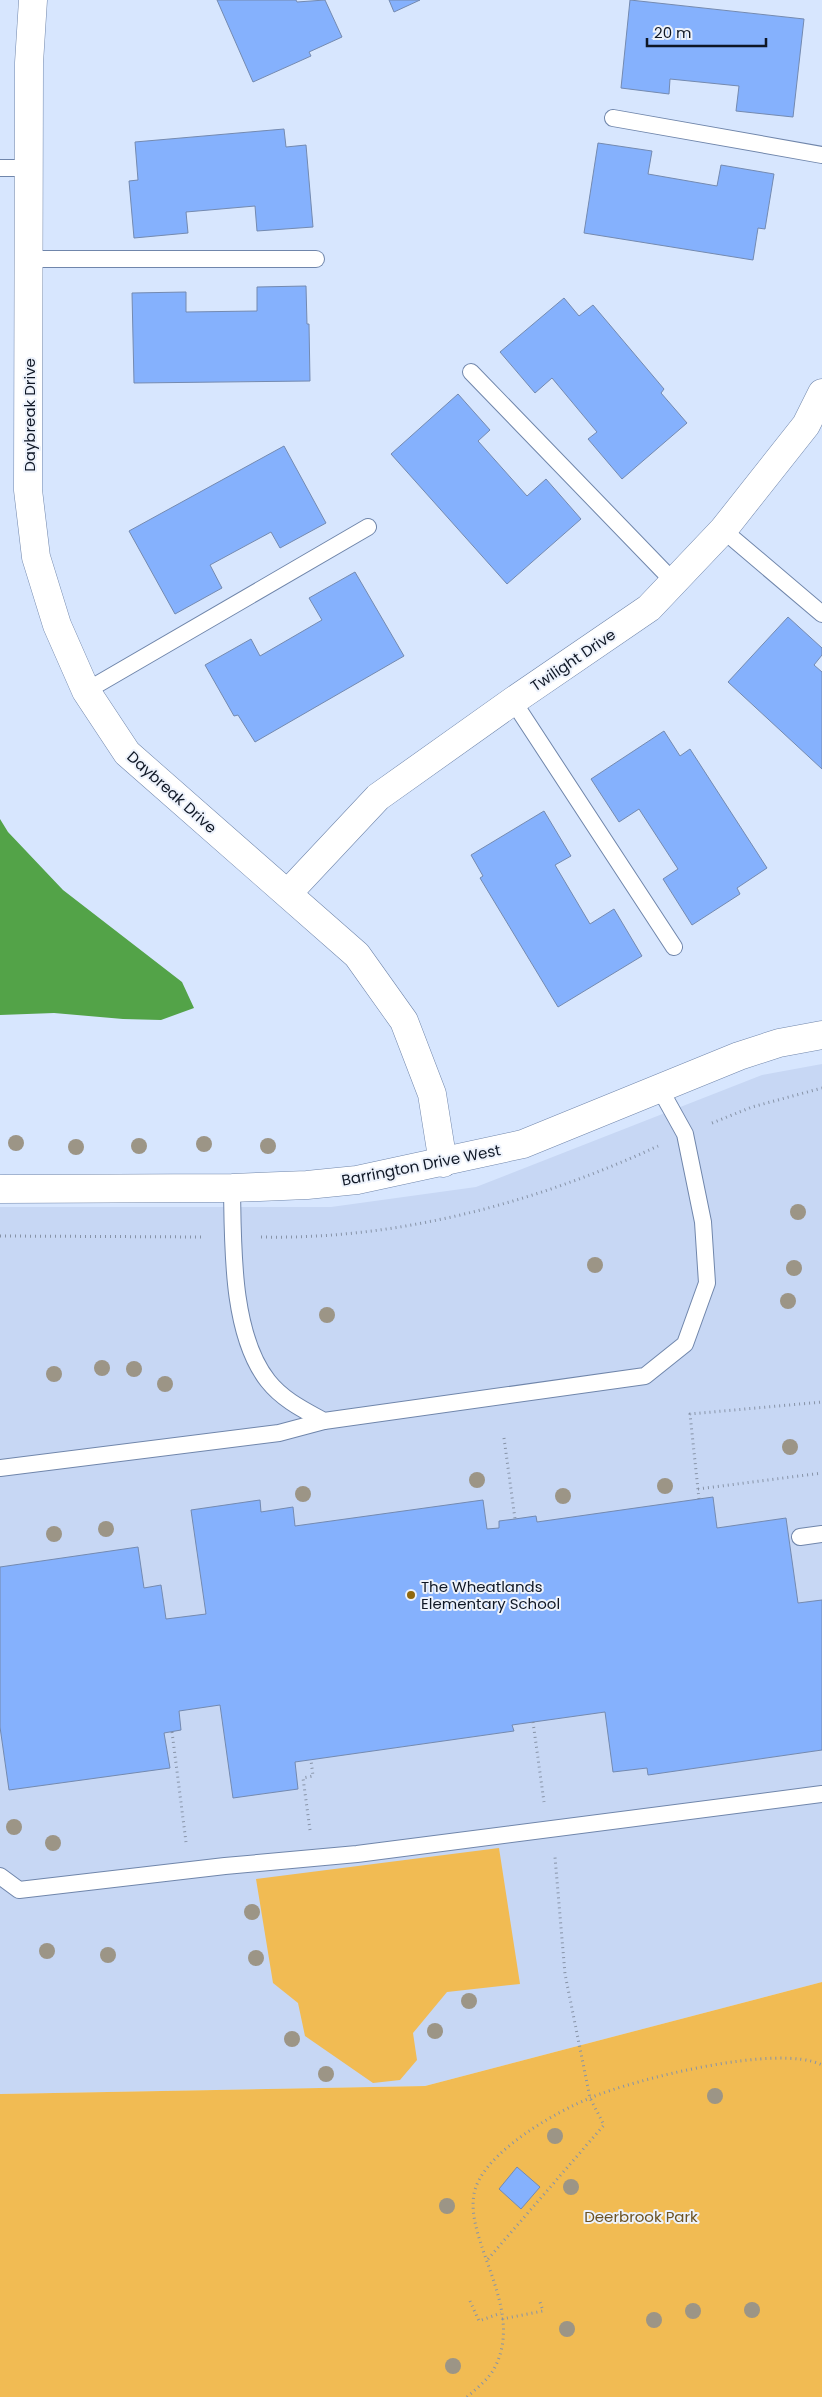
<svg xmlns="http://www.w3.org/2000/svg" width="822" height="2397" font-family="Poppins,sans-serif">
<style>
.built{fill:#c7d7f4}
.green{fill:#f1bb53}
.water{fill:#53a348}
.building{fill:#85b1fd;stroke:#748ab0}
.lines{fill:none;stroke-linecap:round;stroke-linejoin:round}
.lane-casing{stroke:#7086ab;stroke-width:18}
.street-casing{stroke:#7086ab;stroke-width:29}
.path{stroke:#8793a7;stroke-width:3;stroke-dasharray:1 4;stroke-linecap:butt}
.lane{stroke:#fff;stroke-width:16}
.street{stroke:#fff;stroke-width:28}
.tree{fill:#9c9586}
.poi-dot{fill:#90680e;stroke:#edf2fb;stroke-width:2}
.labels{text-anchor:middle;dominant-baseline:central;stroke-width:4;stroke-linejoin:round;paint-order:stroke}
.street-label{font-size:15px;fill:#0f1725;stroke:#edf2fb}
.poi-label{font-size:15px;fill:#0f1725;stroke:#edf2fb;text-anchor:start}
.park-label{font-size:15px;fill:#6b5223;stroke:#edf2fb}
</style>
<rect width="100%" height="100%" fill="#d7e6fe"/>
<polygon class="built" points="822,1064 822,1982 425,2086 0,2094 0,1207 331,1207 476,1187 762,1075"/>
<g class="green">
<polygon points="499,1848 520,1984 447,1992 413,2033 417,2060 400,2080 373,2083 305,2036 298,2003 273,1983 256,1879"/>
<polygon points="822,1982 822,2397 0,2397 0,2094 425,2086"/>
</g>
<polygon class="water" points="0,819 8,832 63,890 182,982 194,1008 161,1020 123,1019 54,1013 0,1015"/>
<g class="building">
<polygon points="217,0 296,0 297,2 325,0 342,37 309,52 311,56 253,82"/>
<polygon points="389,0 420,0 394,12"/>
<polygon points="630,0 804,19 793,117 736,111 739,86 670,79 669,94 621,88"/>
<polygon points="284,129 286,147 306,145 313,227 257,231 255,206 186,212 188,233 134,238 129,181 138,180 135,142"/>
<polygon points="598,143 652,151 648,174 717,186 721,165 774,174 765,229 758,228 753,260 584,233"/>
<polygon points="306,286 307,324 309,324 310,381 134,383 132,293 186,292 186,312 257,311 257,287"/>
<polygon points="564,298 579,316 593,305 664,389 661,393 687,423 622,479 588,439 597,432 552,378 535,393 500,352"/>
<polygon points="458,394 490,430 478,441 527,496 546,479 581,519 507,584 391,454"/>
<polygon points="284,446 326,523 280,548 271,532 210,565 222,588 175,614 129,531"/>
<polygon points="355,572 404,656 255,742 238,715 234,716 205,665 251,639 260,656 322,620 309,598"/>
<polygon points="788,617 822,648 822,655 814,665 822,672 822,769 728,682"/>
<polygon points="664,731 680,756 690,749 767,868 737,888 740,894 692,925 663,879 678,869 639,809 619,822 591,779"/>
<polygon points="544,811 571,856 555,865 590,924 614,909 642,956 558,1007 480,878 483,876 471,855"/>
<polygon points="713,1497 717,1528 786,1518 798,1603 822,1600 822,1750 648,1775 647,1768 613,1772 605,1712 512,1725 514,1731 295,1762 298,1789 233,1798 220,1705 179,1711 181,1730 164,1733 170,1768 9,1790 0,1727 0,1567 138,1547 144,1588 161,1585 166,1619 206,1614 191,1510 260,1500 261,1512 293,1507 295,1526 483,1500 487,1529 499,1528 499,1521 515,1519 536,1516 537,1522"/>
<polygon points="517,2167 540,2187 521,2209 499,2189"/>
</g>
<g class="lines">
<defs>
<g id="lane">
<polyline points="613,118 822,155"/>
<polyline points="0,168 29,168"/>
<polyline points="30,259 316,259"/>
<polyline points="471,372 674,582"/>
<polyline points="723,530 822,614"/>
<polyline points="86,691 368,527"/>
<polyline points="513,701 674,947"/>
<path d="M232,1188C233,1246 231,1334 268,1381C283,1400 304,1410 324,1421L645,1376L685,1344L707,1283L703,1222L685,1134L660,1089"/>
<polyline points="0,1468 279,1433 324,1421"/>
<polyline points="800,1537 822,1534"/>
<polyline points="0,1876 19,1890 225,1866 357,1854 822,1794"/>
</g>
<g id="street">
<polyline points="33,0 29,63 28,490 36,557 57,625 86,691 127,753 357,955 404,1021 432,1094 443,1163"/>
<polyline points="288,893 378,797 513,701 649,608 723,530 806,425 822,393"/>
<polyline points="0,1189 232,1188 307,1185 357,1180 523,1144 739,1056 779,1043 822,1035"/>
</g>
</defs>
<use href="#lane" class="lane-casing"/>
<use href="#street" class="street-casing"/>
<g class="path">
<polyline points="712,1123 752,1107 822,1088"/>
<polyline points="0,1236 204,1237"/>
<path d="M261,1237C397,1240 535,1203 658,1146"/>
<polyline points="504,1438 515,1519"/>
<polyline points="698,1489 822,1473"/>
<polyline points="699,1499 690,1414 822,1402"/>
<polyline points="533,1722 544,1802"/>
<polyline points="172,1732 186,1842"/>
<polyline points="310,1830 303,1778 313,1776 311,1760"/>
<polyline points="488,2259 604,2125 590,2098 565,1974 555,1857"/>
<polyline points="470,2301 479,2321 501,2313"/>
<polyline points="502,2319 543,2311 539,2299"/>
<path d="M467,2397C477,2388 489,2379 495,2367C528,2303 452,2229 479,2180C497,2146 554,2113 590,2098C635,2079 779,2043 822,2065"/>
</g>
<use href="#lane" class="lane"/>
<use href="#street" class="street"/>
</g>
<g class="tree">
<circle cx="16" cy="1143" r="8"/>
<circle cx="204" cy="1144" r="8"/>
<circle cx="139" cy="1146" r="8"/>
<circle cx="268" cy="1146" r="8"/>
<circle cx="76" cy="1147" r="8"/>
<circle cx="798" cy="1212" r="8"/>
<circle cx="595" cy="1265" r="8"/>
<circle cx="794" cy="1268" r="8"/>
<circle cx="788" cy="1301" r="8"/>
<circle cx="327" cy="1315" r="8"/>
<circle cx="102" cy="1368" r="8"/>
<circle cx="134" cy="1369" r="8"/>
<circle cx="54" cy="1374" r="8"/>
<circle cx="165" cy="1384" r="8"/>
<circle cx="790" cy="1447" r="8"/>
<circle cx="477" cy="1480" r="8"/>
<circle cx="665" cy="1486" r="8"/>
<circle cx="303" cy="1494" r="8"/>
<circle cx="563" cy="1496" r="8"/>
<circle cx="106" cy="1529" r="8"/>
<circle cx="54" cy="1534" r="8"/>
<circle cx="14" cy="1827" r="8"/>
<circle cx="53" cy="1843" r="8"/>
<circle cx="252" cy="1912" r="8"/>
<circle cx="47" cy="1951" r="8"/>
<circle cx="108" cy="1955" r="8"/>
<circle cx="256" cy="1958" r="8"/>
<circle cx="469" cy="2001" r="8"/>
<circle cx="435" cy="2031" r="8"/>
<circle cx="292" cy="2039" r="8"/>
<circle cx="326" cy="2074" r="8"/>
<circle cx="715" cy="2096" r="8"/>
<circle cx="555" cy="2136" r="8"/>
<circle cx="571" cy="2187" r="8"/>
<circle cx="447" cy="2206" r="8"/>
<circle cx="752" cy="2310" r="8"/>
<circle cx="693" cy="2311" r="8"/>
<circle cx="654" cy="2320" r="8"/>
<circle cx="567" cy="2329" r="8"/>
<circle cx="453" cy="2366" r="8"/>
</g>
<circle class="poi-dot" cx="411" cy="1595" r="5"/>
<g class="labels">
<g class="street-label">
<text transform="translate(29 415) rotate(-90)">Daybreak Drive</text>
<text transform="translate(573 660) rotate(-34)">Twilight Drive</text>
<text transform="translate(172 792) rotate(42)">Daybreak Drive</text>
<text transform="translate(421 1165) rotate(-11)">Barrington Drive West</text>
</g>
<g class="poi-label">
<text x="421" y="1586">The Wheatlands<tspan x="421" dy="17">Elementary School</tspan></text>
</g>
<g class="park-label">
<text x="641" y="2216">Deerbrook Park</text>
</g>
</g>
<path d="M647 38v8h119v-8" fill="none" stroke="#0f1725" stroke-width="2.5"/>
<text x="654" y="38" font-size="15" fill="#0f1725" stroke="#edf2fb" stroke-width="4" paint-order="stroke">20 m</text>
</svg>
